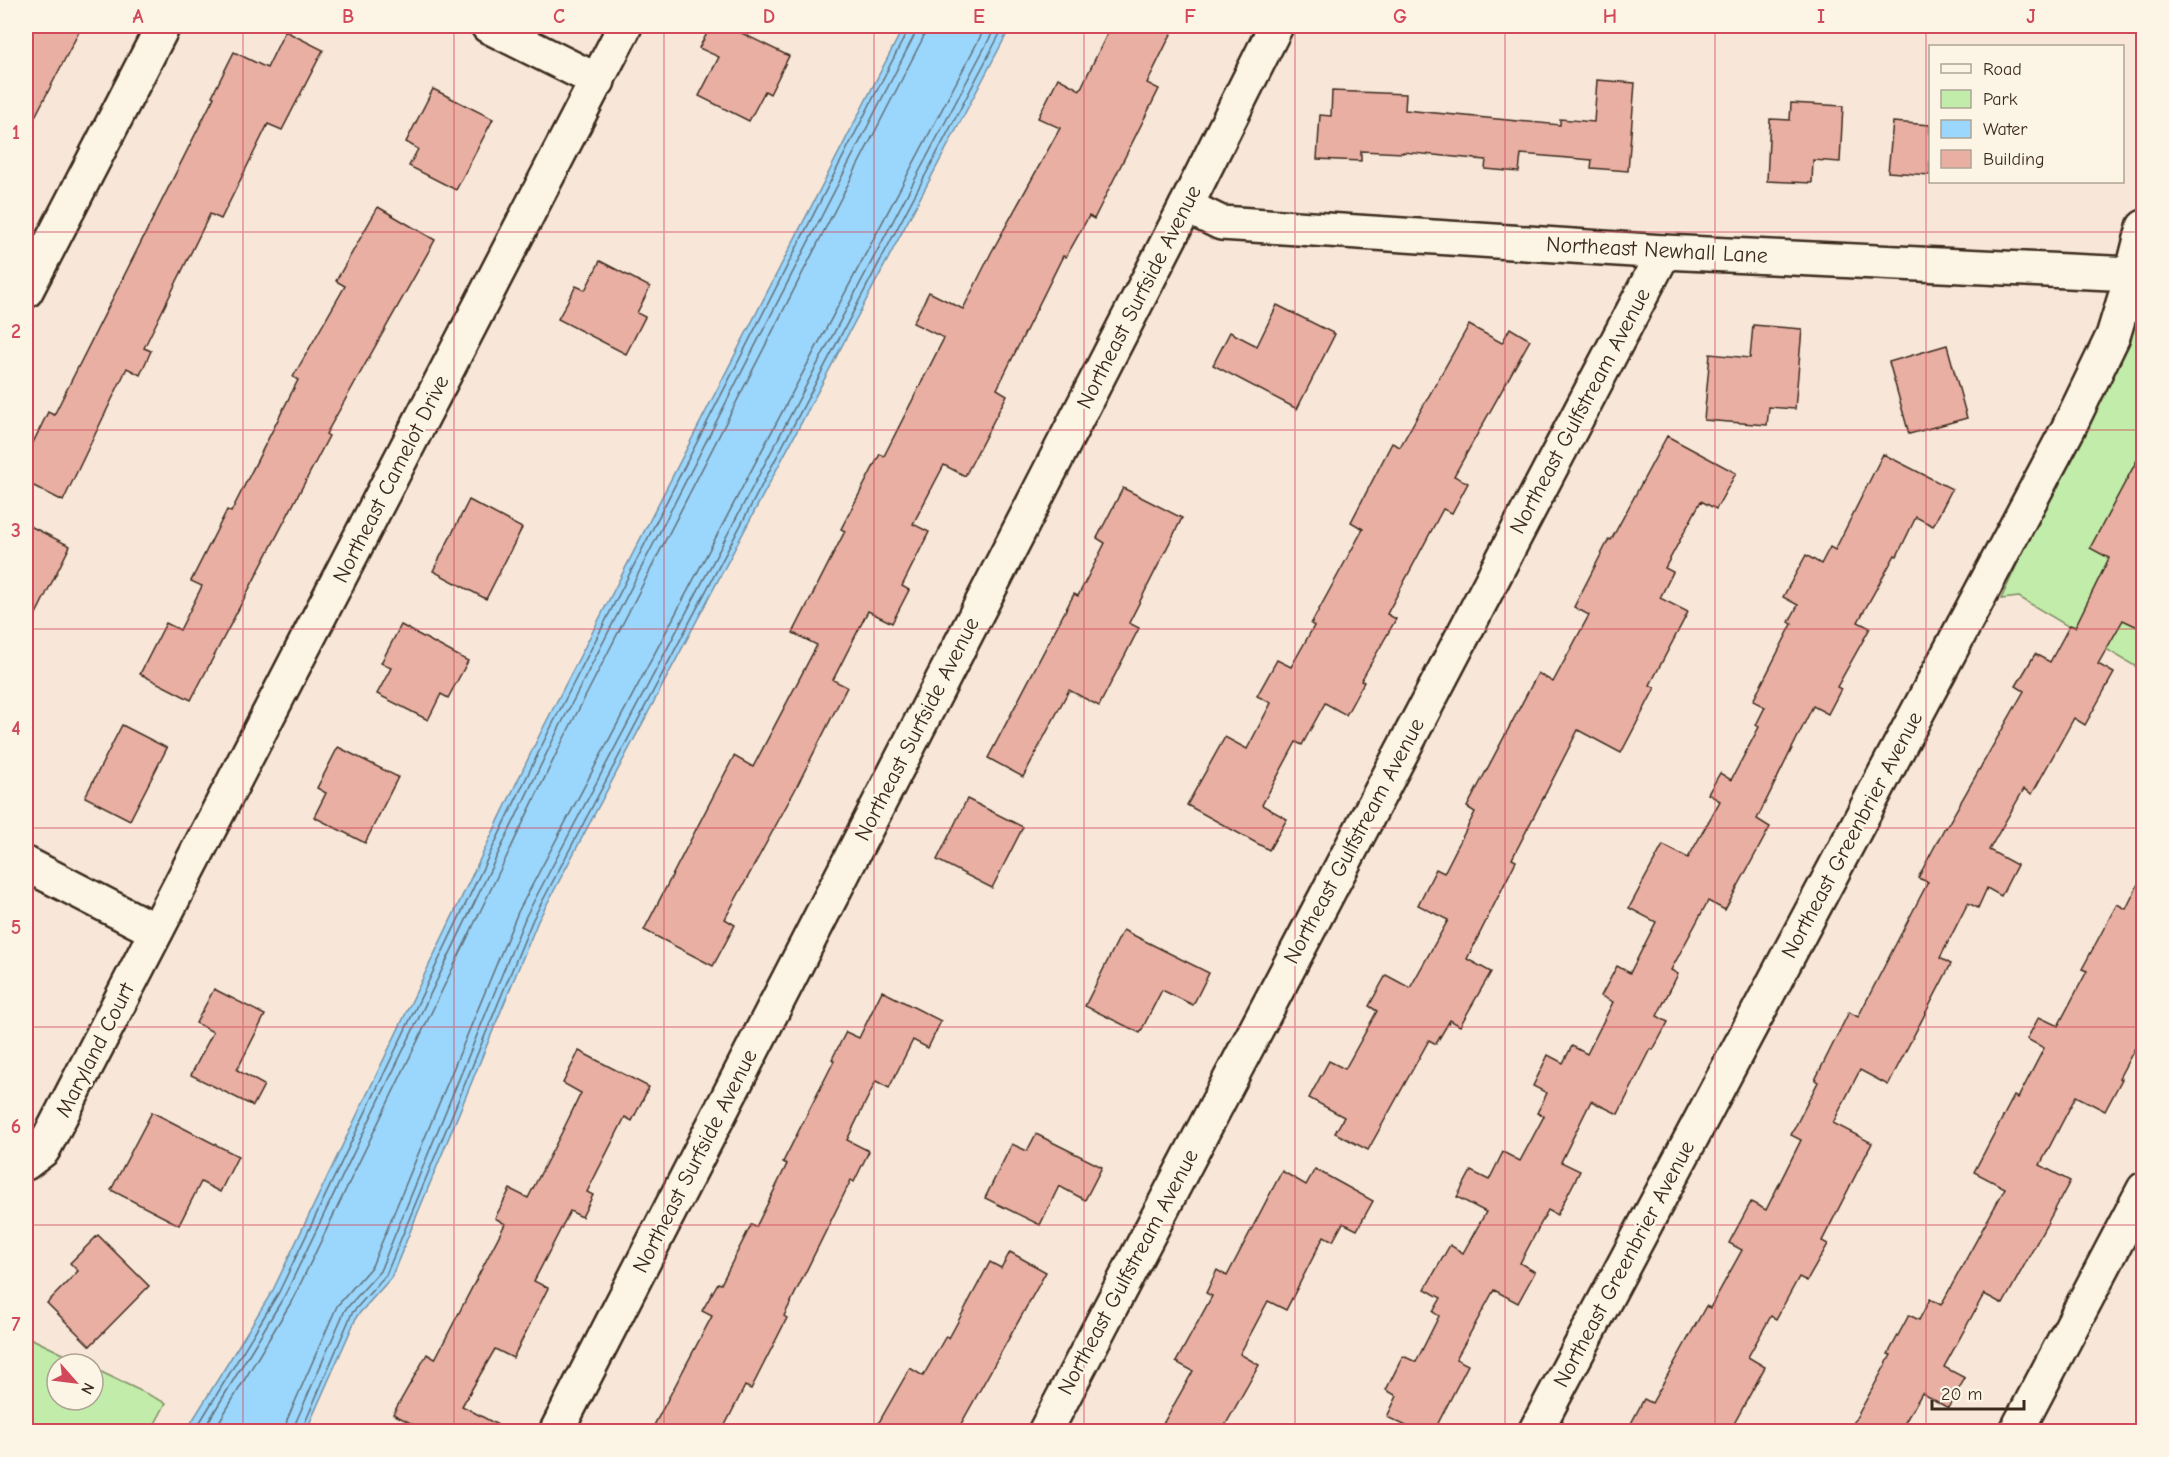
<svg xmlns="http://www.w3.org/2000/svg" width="2169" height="1457" font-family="'Comic Neue',sans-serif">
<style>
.green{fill:#c1eca9;stroke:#7e8b64;stroke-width:1.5}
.water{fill:#9bd6fc;stroke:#7591a3;stroke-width:1.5}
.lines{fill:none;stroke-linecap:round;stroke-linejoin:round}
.shore{stroke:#616f77;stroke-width:1.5}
.building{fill:#e9afa3;stroke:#3b2a1e;stroke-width:1.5}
.minor-casing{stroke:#3b2a1e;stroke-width:38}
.minor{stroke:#fcf5e5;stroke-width:33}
.grid{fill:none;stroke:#d1495b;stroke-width:1.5;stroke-opacity:0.55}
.labels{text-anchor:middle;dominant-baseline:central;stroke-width:5;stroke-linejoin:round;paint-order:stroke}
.street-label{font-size:22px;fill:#3b2a1e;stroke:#fcf5e5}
.neatline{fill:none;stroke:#d1495b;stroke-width:2}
.grid-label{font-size:20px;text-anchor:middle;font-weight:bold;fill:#d1495b}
</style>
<rect width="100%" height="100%" fill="#f8e7d8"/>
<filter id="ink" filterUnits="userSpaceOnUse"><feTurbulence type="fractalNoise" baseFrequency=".0167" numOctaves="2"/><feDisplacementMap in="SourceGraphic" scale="12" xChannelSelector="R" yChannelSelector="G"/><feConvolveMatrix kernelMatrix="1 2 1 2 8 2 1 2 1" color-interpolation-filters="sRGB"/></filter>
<g filter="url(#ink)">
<g class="green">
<polygon points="2143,303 2143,671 2019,597 2001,599 2027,543 2084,436 2128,344"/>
<polygon points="26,1336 84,1364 57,1364 57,1400 93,1400 93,1368 166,1403 151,1431 26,1431"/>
</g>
<polygon class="water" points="904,26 1011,26 538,921 391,1278 357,1316 306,1431 186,1431 273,1290 540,734"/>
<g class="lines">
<g class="shore">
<polyline points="194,1432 279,1292 546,737 908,30 909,26"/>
<polyline points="202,1432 285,1295 553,740 915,34 917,26"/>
<polyline points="213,1432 293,1299 561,744 923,38 926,26"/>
<polyline points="285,1432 287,1420 337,1306 372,1266 518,912 986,26"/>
<polyline points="294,1432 295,1424 345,1310 380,1271 526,916 996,26"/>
<polyline points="301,1432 352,1313 386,1275 533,919 1004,26"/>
</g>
</g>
<g class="building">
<polygon points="26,26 82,26 26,134"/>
<polygon points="711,26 727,26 789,56 770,94 765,91 749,121 699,96 719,57 699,48"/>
<polygon points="1111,26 1175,26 1147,83 1159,89 1094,219 1089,216 1066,257 1063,256 997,389 1007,395 965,476 944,465 913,524 929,532 902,586 909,590 892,623 868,611 833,680 847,687 795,790 725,919 735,925 713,966 644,930 734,756 753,767 817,645 793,633 845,531 841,529 880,454 884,456 944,338 913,323 929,292 963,309 991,253 1060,128 1038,118 1058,78 1080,90"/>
<polygon points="285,31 323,50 282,130 268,124 221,219 210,214 144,348 151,351 140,375 127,368 63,501 26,482 26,457 48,412 54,415 214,97 212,96 234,52 267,68"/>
<polygon points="1597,80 1635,83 1628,171 1591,168 1592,160 1521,154 1519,172 1485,169 1486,160 1403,152 1403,153 1361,151 1361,161 1317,159 1320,115 1331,116 1332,91 1406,94 1405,110 1560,125 1560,119 1594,122"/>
<polygon points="433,89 493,119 456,190 409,166 418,149 406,142"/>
<polygon points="1791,103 1843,106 1840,162 1813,160 1812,183 1767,181 1770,119 1790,120"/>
<polygon points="1893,122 1930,125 1930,175 1888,172"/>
<polygon points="378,207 435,240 326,434 329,436 191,700 140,674 166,623 180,630 202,586 191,581 227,510 231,512 298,380 293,377 345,286 336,281"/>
<polygon points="600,261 650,287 637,313 645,317 626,354 558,319 576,286 585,290"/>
<polygon points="1277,305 1335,334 1297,409 1213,365 1230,332 1257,346"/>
<polygon points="1469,325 1502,343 1510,328 1530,340 1454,476 1468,483 1452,513 1443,509 1387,614 1396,619 1361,681 1364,682 1346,715 1325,703 1302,745 1296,742 1262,805 1287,819 1269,850 1187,805 1225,737 1247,749 1271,703 1257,696 1277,660 1291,667 1314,626 1311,624 1363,529 1351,522 1392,443 1400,447"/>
<polygon points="1753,325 1802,329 1795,409 1769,407 1767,425 1704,420 1710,354 1750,358"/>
<polygon points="1947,345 1967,418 1909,434 1889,362"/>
<polygon points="1667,436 1736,473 1716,509 1701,501 1665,568 1673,572 1660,598 1688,612 1650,685 1655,688 1621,753 1578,730 1512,859 1516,861 1467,959 1491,972 1460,1026 1450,1020 1436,1044 1429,1040 1368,1150 1335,1133 1344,1117 1309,1098 1329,1061 1345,1069 1377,1011 1369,1006 1386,975 1410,988 1448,920 1418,905 1436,869 1444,873 1475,812 1467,807 1538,673 1553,682 1589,615 1574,607 1609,539 1611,540"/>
<polygon points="2144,447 2144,630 2123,620 2098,664 2114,673 2085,725 2074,718 2032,794 2024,789 1989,850 2017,865 2001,896 1987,888 1978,908 1968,903 1940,958 1951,964 1888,1085 1860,1070 1833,1123 1872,1143 1822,1241 1828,1244 1807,1281 1799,1277 1776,1319 1771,1316 1748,1357 1765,1367 1730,1431 1627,1431 1644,1399 1652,1403 1706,1306 1710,1308 1742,1250 1729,1243 1751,1202 1766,1210 1801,1140 1791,1135 1818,1082 1815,1080 1849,1012 1858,1017 1928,882 1918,878 1945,827 1946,828 2024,691 2016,686 2035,654 2050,662 2070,625 2075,627 2109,558 2090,548"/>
<polygon points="1883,454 1952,489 1933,526 1916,517 1897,556 1895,555 1858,622 1870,628 1837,687 1841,689 1828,714 1813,706 1757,819 1770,827 1725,910 1708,901 1671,970 1678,974 1657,1016 1668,1022 1653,1050 1651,1049 1618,1114 1591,1101 1561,1162 1580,1171 1557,1215 1548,1210 1520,1263 1535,1272 1518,1303 1494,1290 1456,1359 1468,1365 1434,1431 1417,1431 1387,1417 1397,1396 1386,1390 1403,1356 1416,1362 1439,1316 1433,1312 1441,1298 1425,1289 1450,1245 1463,1253 1486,1212 1457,1197 1471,1171 1489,1180 1503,1152 1520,1161 1544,1116 1537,1113 1547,1093 1533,1086 1548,1055 1563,1063 1572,1046 1587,1054 1613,1002 1601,996 1617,966 1630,973 1656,922 1629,908 1663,845 1688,858 1720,801 1708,794 1720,773 1731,780 1759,727 1756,725 1765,707 1753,701 1792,624 1789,622 1798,605 1783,597 1806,555 1821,564 1830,547 1835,550"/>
<polygon points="1123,488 1182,518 1129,623 1139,628 1099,706 1069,690 1023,777 988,758 1074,594 1078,596 1105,543 1097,538"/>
<polygon points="469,500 522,528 486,599 433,571"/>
<polygon points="26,524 70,546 26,634"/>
<polygon points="401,625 468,661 448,698 441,694 428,720 377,694 391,668 381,663"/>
<polygon points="122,725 167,748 130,820 85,797"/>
<polygon points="338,747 398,777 365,843 314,817 326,793 317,788"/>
<polygon points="967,799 1023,827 992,888 937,860"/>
<polygon points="2144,872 2144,1031 2119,1078 2122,1079 2105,1111 2076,1096 2040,1165 2070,1181 2054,1211 2003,1304 1984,1294 1944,1367 1965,1378 1948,1408 1922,1393 1900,1431 1849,1431 1891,1355 1888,1354 1909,1315 1919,1320 1930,1299 1941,1305 2005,1188 1974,1172 2014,1096 2018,1098 2044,1048 2027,1039 2039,1017 2058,1026 2087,971 2082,969 2117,904 2126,909"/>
<polygon points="1123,930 1209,973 1193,1005 1162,990 1140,1033 1085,1006"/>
<polygon points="214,989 265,1015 237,1070 264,1085 253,1106 191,1075 213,1032 196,1023"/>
<polygon points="882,991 941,1021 928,1048 913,1040 889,1088 876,1081 847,1140 869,1151 854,1182 851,1180 784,1316 787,1318 751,1389 745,1386 722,1431 651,1431 712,1316 702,1311 718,1283 721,1284 751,1225 756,1227 787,1164 783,1162 834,1061 832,1059 846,1032 859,1038"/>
<polygon points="579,1051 649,1087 632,1121 625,1117 587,1192 593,1195 582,1217 570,1211 534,1281 548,1288 513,1358 495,1349 462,1406 509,1431 426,1431 393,1414 427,1354 435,1359 505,1224 495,1218 510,1189 528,1198 562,1132 581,1093 563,1083"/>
<polygon points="152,1112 238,1156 220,1192 201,1182 179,1225 111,1190"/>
<polygon points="1036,1134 1102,1167 1085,1200 1059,1186 1040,1225 985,1198 1012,1144 1027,1151"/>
<polygon points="1315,1169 1373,1201 1357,1230 1343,1223 1333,1241 1324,1236 1286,1310 1268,1301 1240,1354 1259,1365 1222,1431 1159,1431 1193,1371 1176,1362 1212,1296 1206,1293 1217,1270 1227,1276 1282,1171 1306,1185"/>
<polygon points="98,1235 149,1286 90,1346 47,1303 78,1271 70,1263"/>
<polygon points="1010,1252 1046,1272 957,1431 874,1431 910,1368 923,1376 946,1336 949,1338 990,1262 1001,1268"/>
</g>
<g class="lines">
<defs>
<g id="minor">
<polyline points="488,26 598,81"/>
<polyline points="1186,206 1221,223 1664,252 2132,274"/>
<polyline points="26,291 163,26"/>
<polyline points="26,864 156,931"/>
<polyline points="26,1163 43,1150 625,26"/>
<polyline points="556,1432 1186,206 1276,26"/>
<polyline points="1045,1432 1664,252"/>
<polyline points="1535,1432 2068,429 2113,336 2132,274 2144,227"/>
<polyline points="2016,1432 2144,1189"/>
</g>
</defs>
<use href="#minor" class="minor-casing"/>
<use href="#minor" class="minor"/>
</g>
</g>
<path class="grid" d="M243,26V1432M454,26V1432M664,26V1432M874,26V1432M1084,26V1432M1295,26V1432M1505,26V1432M1715,26V1432M1926,26V1432M26,232H2144M26,430H2144M26,629H2144M26,828H2144M26,1027H2144M26,1225H2144"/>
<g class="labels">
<g class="street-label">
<text transform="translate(1657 250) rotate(3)">Northeast Newhall Lane</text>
<text transform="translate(1139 297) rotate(-63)">Northeast Surfside Avenue</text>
<text transform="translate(1580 411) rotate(-62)">Northeast Gulfstream Avenue</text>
<text transform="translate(391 479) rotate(-63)">Northeast Camelot Drive</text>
<text transform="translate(917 729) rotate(-63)">Northeast Surfside Avenue</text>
<text transform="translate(1852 835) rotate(-62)">Northeast Greenbrier Avenue</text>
<text transform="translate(1354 841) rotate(-62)">Northeast Gulfstream Avenue</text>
<text transform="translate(95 1050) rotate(-63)">Maryland Court</text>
<text transform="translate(695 1161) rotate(-63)">Northeast Surfside Avenue</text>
<text transform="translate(1624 1264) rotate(-62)">Northeast Greenbrier Avenue</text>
<text transform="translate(1128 1272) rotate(-62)">Northeast Gulfstream Avenue</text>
</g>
</g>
<rect width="2169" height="1457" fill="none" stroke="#fcf5e5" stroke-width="66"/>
<rect x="1929" y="45" width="195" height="138" fill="#fcf5e5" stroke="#afa495" stroke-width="1.5"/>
<rect x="1941" y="64" width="30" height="9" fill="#fcf5e5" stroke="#afa495" stroke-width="1.5"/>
<text x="1983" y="75" font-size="18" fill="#3b2a1e">Road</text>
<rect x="1941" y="90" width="30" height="18" fill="#c1eca9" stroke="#afa495" stroke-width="1.5"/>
<text x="1983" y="105" font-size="18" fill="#3b2a1e">Park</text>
<rect x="1941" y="120" width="30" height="18" fill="#9bd6fc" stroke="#afa495" stroke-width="1.5"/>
<text x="1983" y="135" font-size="18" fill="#3b2a1e">Water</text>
<rect x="1941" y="150" width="30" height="18" fill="#e9afa3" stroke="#afa495" stroke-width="1.5"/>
<text x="1983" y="165" font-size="18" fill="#3b2a1e">Building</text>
<g transform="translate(75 1382) rotate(118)"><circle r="28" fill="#fcf5e5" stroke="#afa495" stroke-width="1.5"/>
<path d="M0-4.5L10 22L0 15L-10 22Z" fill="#d1495b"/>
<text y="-9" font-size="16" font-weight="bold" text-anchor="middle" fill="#3b2a1e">N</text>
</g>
<path d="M1932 1400v9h92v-9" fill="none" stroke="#3b2a1e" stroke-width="3"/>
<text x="1941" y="1400" font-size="18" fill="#3b2a1e" stroke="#fcf5e5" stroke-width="4.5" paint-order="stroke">20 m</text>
<rect x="33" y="33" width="2103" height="1391" class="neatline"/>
<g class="grid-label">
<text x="138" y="23">A</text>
<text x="348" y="23">B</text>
<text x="559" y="23">C</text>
<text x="769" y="23">D</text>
<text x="979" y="23">E</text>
<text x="1190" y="23">F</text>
<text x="1400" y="23">G</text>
<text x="1610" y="23">H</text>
<text x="1821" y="23">I</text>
<text x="2031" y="23">J</text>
<text x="16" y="139">1</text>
<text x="16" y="338">2</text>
<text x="16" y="537">3</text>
<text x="16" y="735">4</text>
<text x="16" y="934">5</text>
<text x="16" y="1133">6</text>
<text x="16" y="1331">7</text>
</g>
</svg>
